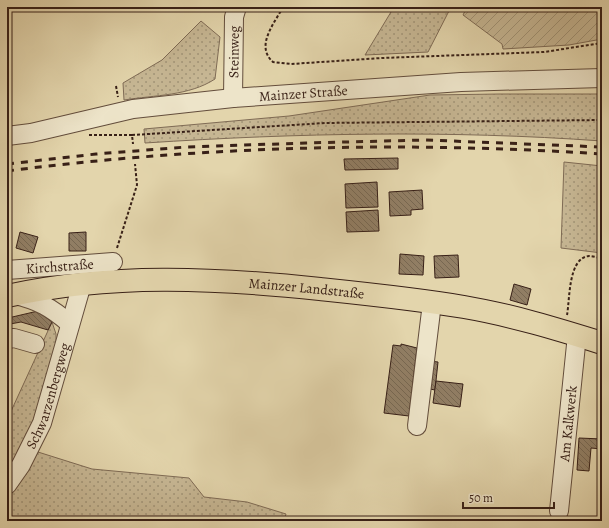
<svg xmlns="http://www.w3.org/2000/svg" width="609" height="528" font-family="Alegreya,serif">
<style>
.grass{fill:url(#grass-dots);stroke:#7f6b55}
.garden{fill:url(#garden-furrows);stroke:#7f6b55}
.building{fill:url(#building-back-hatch);stroke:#382017}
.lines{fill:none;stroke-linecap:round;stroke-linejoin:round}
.minor-casing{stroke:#634d3c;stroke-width:20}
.major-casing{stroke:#382017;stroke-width:24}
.path{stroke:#382017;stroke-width:2;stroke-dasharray:3 2;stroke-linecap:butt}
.minor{stroke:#ede4c9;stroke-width:18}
.major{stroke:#e3d5ac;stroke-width:22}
.rail{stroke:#382017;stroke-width:3;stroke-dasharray:7 7;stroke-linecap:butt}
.labels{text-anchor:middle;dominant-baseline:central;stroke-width:4;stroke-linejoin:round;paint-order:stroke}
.street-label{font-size:14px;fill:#382017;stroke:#ede4c9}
</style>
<defs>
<pattern id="grass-dots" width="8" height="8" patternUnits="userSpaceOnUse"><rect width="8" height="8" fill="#c6b693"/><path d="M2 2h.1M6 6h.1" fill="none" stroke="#a29477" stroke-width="1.8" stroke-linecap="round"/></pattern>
<pattern id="garden-furrows" width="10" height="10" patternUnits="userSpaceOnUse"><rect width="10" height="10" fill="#c6b693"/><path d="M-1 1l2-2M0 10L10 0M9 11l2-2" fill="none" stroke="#a29477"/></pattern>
<pattern id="building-back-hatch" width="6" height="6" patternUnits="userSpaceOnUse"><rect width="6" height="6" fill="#917e64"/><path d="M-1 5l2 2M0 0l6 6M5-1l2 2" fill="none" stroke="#776751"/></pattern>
</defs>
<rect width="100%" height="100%" fill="#e3d5ac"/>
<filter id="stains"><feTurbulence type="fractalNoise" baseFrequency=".005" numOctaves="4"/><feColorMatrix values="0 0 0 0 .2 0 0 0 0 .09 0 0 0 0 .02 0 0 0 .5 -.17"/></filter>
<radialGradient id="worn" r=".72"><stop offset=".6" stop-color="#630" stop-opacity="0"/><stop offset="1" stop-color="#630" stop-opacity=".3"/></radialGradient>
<g class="grass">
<polygon points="394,7 448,7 450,9 428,52 365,55"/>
<path d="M201,21L220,37L215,79C189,96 155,95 124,100L123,83L162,60Z"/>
<path d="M499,94H602V141C449,130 298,133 145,143L144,129L289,116L430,95Z"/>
<polygon points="564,162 602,166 602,253 561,248"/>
<polygon points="52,322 56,334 56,351 28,436 7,474 7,420"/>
<polygon points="38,452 92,469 189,478 204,497 247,502 286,514 284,521 7,521 7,500"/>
</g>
<polygon class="garden" points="467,7 602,7 602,39 569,45 503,49 502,44 463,15"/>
<g class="building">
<polygon points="398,158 398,169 345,170 344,159"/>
<polygon points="377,182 378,207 346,208 345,184"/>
<polygon points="422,190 423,209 411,210 411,215 390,216 389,192"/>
<polygon points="378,210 379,231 347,232 346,212"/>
<polygon points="20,232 38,237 33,253 16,248"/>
<polygon points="86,232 86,251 69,251 69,233"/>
<polygon points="400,254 424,256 423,275 399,274"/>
<polygon points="458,255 459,277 435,278 434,256"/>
<polygon points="514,284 531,289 527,305 510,300"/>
<polygon points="38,311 52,322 48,330 21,322 10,324 8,318"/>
<polygon points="401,344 417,348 409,416 384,413 393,345 401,346"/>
<polygon points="429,361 438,362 435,390 425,388"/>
<polygon points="436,381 463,384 460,407 433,403"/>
<polygon points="579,438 602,439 602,449 591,448 589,471 577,470"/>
</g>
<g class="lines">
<defs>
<g id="minor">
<path id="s1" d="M233,98L234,17L237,7"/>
<path id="s2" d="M7,136L31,133L133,109L233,98L461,82L602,78"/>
<path id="s3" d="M7,270L113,262"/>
<path d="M14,295C38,300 52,308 70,324"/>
<polyline points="7,339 14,338 35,344"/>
<polyline points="417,426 432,303"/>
<path id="s4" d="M7,485L21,465L42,423L82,284"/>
<path id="s5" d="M559,511L577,335"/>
</g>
<g id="major">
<path id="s6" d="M7,296C111,273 215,278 320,289C368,294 417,299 464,307C511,315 557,329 602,343"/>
</g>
</defs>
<use href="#minor" class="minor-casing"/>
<use href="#major" class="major-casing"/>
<g class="path">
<path d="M283,7C274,24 255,46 273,62L291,64L382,58L544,52L602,43"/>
<polyline points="116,86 118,97"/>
<polyline points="89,135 132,135 133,144"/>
<polyline points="132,135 325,123 602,120"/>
<polyline points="117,248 137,185 135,164"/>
<path d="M567,315C570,299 568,258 589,256C593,256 598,258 602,258"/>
</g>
<use href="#minor" class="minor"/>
<use href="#major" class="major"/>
<g class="rail">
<polyline points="7,164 96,154 186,147 306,143 426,140 602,147"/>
<path d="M7,171C202,146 406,141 602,154"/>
</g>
</g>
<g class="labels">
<g class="street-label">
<text stroke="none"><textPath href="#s1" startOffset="46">Steinweg</textPath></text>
<text stroke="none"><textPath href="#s2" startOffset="300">Mainzer Straße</textPath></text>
<text stroke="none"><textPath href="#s3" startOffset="53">Kirchstraße</textPath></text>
<text stroke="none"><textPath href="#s6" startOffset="301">Mainzer Landstraße</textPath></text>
<text stroke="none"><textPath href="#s4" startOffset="99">Schwarzenbergweg</textPath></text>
<text stroke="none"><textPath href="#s5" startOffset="88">Am Kalkwerk</textPath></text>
</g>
</g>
<rect width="609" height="528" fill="none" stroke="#e3d5ac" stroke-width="24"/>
<rect x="8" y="8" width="593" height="512" fill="none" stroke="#382017" stroke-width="2"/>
<rect x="12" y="12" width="585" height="504" fill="none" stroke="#382017"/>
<path d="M463 502v6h91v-6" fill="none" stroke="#382017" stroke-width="2"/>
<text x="469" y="502" font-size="12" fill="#382017" stroke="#ede4c9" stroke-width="3" paint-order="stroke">50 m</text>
<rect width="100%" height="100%" filter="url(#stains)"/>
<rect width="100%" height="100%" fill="url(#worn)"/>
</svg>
